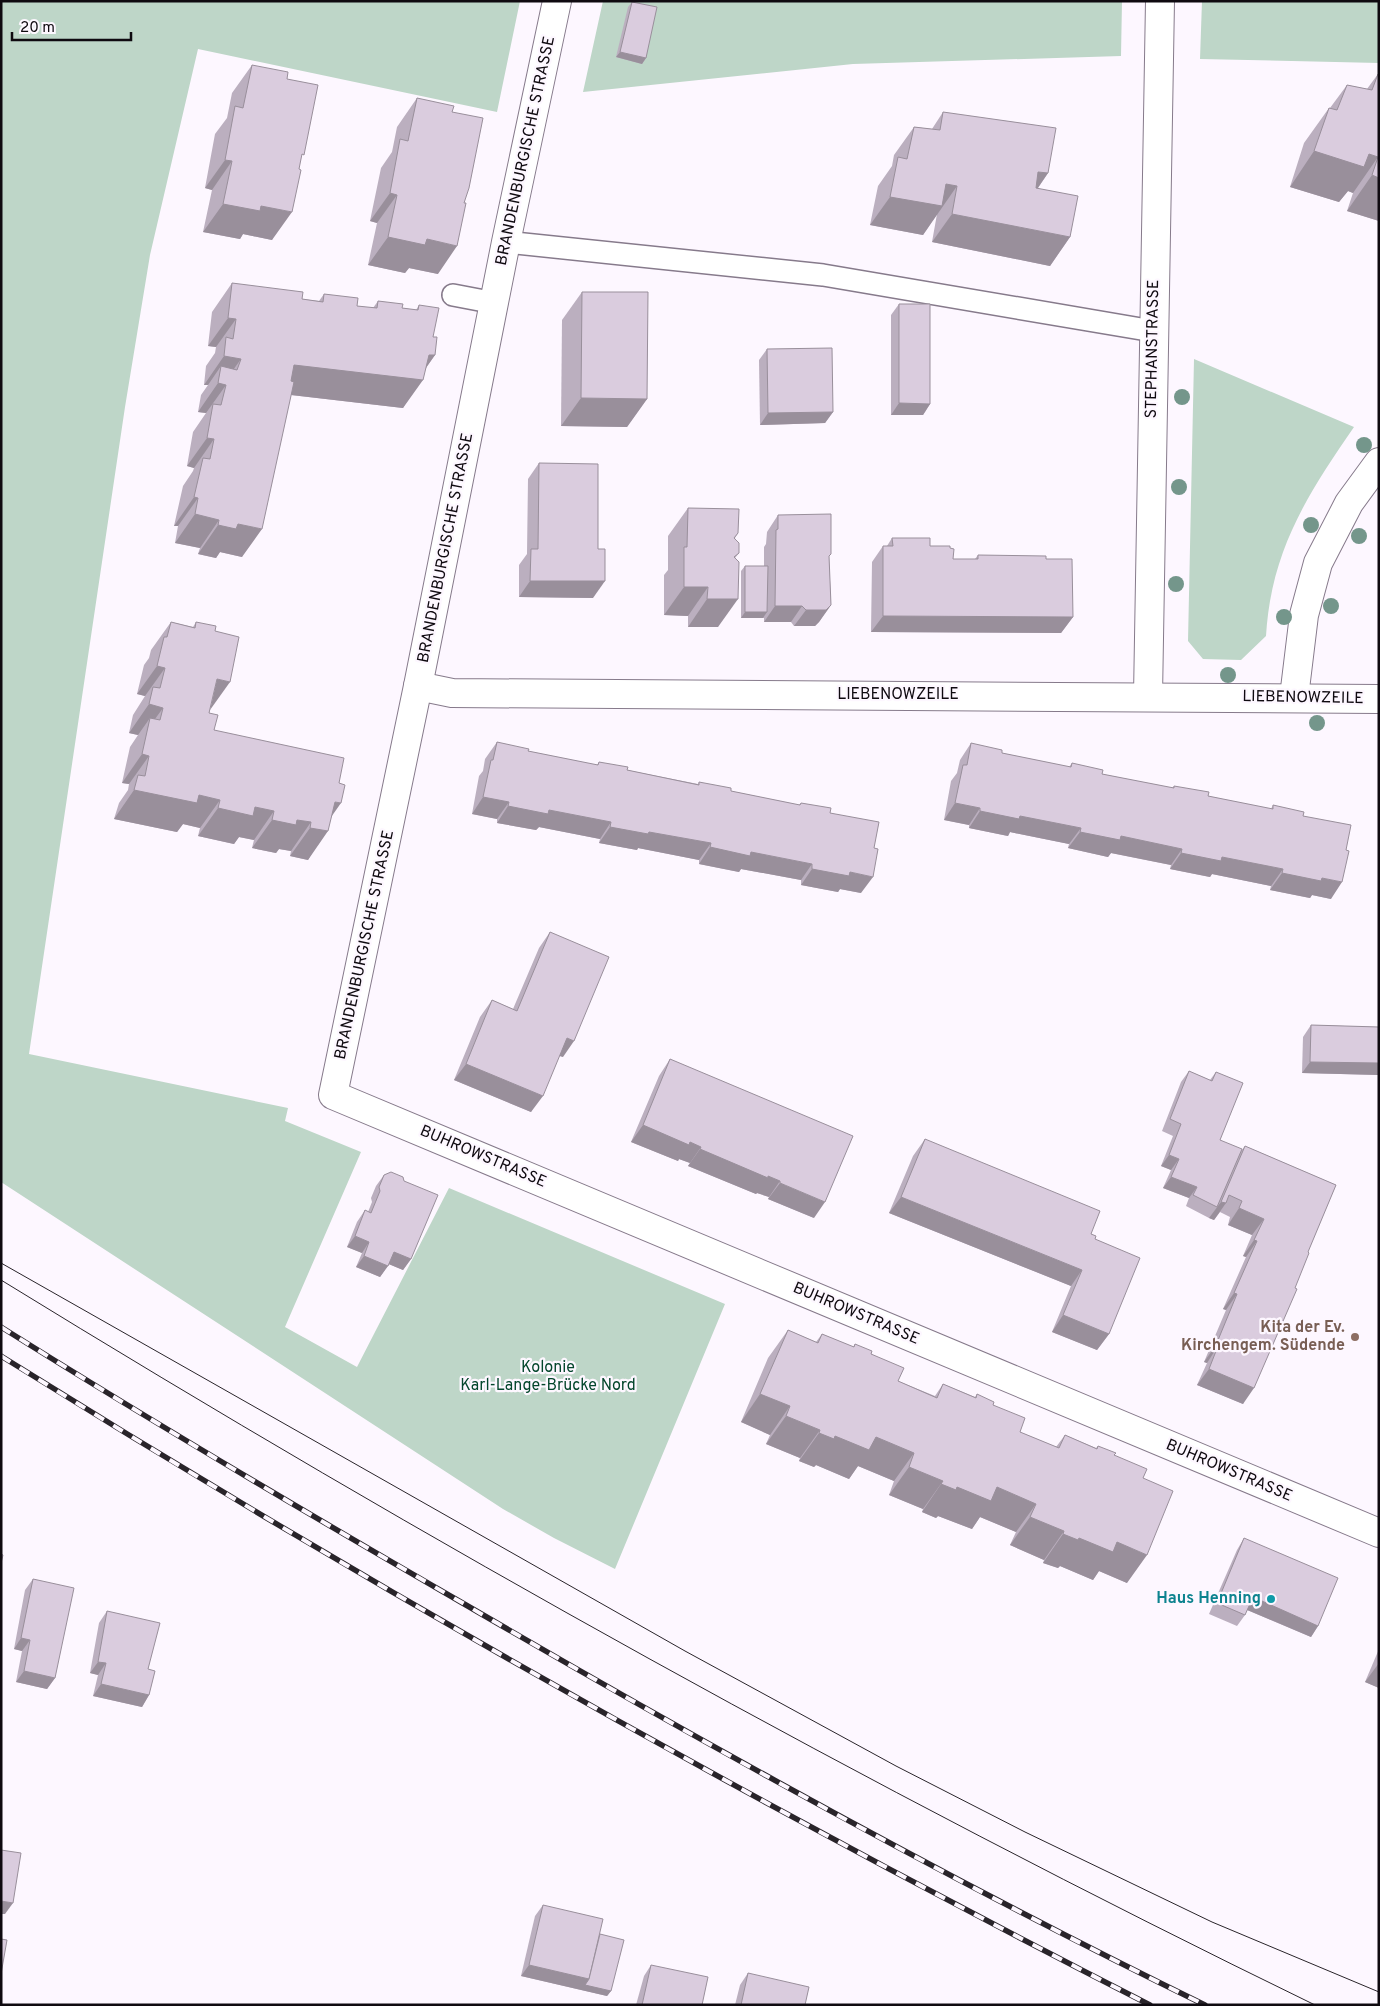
<svg xmlns="http://www.w3.org/2000/svg" width="1380" height="2006" font-family="Overpass,sans-serif">
<style>
.green{fill:#bed6c8}
.lines{fill:none;stroke-linecap:round;stroke-linejoin:round}
.service-casing{stroke:#867a8b;stroke-width:24}
.minor-casing{stroke:#867a8b;stroke-width:30}
.service{stroke:#fff;stroke-width:21}
.minor{stroke:#fff;stroke-width:28}
.tram{stroke:#29242a;stroke-width:1}
.rail-casing{stroke:#29242a;stroke-width:5.5}
.rail{stroke:#fdf7ff;stroke-width:4;stroke-dasharray:11;stroke-linecap:butt}
.tree{fill:#74968b}
.wall{fill:#bbafbf}
.shaded-wall{fill:#998f9b}
.building{fill:#daccde;stroke:#998f9b}
.education-dot{fill:#8d6e63;stroke:#fdf7ff;stroke-width:2}
.culture-dot{fill:#0f9aa8;stroke:#fdf7ff;stroke-width:2}
.labels{text-anchor:middle;dominant-baseline:central;stroke-width:4.5;stroke-linejoin:round;paint-order:stroke}
.street-label{font-size:16px;fill:#0f0a10;stroke:#fdf7ff}
.education-label{font-size:16px;font-weight:bold;fill:#785e54;stroke:#fdf7ff;text-anchor:end}
.park-label{font-size:16px;fill:#04462c;stroke:#fdf7ff}
.culture-label{font-size:16px;font-weight:bold;fill:#0d838f;stroke:#fdf7ff;text-anchor:end}
</style>
<rect width="100%" height="100%" fill="#fdf7ff"/>
<g class="green">
<polygon points="1,1 520,1 497,112 198,49 150,255 125,407 29,1054 288,1108 285,1121 361,1152 285,1327 357,1367 449,1188 725,1304 615,1569 554,1538 503,1509 1,1182"/>
<polygon points="603,1 1122,1 1121,56 853,64 583,92"/>
<polygon points="1202,1 1379,1 1379,63 1200,59"/>
<path d="M1194,359L1354,427C1307,495 1271,551 1266,636L1241,660L1203,659L1188,641Z"/>
</g>
<g class="lines">
<defs>
<g id="service">
<polyline points="506,242 823,275 1153,331"/>
<polyline points="453,295 495,303"/>
</g>
<g id="minor">
<polyline points="557,1 506,242 418,686 333,1095 1379,1533"/>
<polyline points="418,686 452,693 1379,699"/>
<polyline points="1148,696 1160,1"/>
<polyline points="1294,697 1304,615 1318,563 1349,503 1379,462"/>
</g>
</defs>
<use href="#service" class="service-casing"/>
<use href="#minor" class="minor-casing"/>
<use href="#service" class="service"/>
<use href="#minor" class="minor"/>
<g class="tram">
<polyline points="1,1263 685,1651 896,1766 1025,1832 1212,1922 1379,1992"/>
<path d="M1,1280C427,1542 865,1786 1315,2005"/>
</g>
<defs>
<g id="rail">
<path d="M1,1327C154,1423 310,1515 466,1605C708,1746 953,1882 1205,2005"/>
<path d="M1,1356C374,1589 758,1805 1150,2005"/>
</g>
</defs>
<use href="#rail" class="rail-casing"/>
<use href="#rail" class="rail"/>
</g>
<g class="tree">
<circle cx="1182" cy="397" r="8"/>
<circle cx="1364" cy="445" r="8"/>
<circle cx="1179" cy="487" r="8"/>
<circle cx="1311" cy="525" r="8"/>
<circle cx="1359" cy="536" r="8"/>
<circle cx="1176" cy="584" r="8"/>
<circle cx="1331" cy="606" r="8"/>
<circle cx="1284" cy="617" r="8"/>
<circle cx="1228" cy="675" r="8"/>
<circle cx="1317" cy="723" r="8"/>
</g>
<g class="wall">
<polygon points="632,2 646,58 642,64 616,57 628,7"/>
<polygon points="252,65 287,79 301,159 272,240 243,234 240,239 203,232 212,190 205,188 215,134 227,118 232,93"/>
<polygon points="1378,74 1379,221 1347,211 1353,193 1348,191 1339,202 1290,187 1304,143 1329,108 1330,108 1347,85 1367,89"/>
<polygon points="417,98 452,112 438,274 409,268 405,273 368,265 377,223 370,221 381,168 392,152 397,127"/>
<polygon points="943,112 1048,173 1038,188 1070,237 1050,266 932,242 937,214 923,235 870,225 878,186 892,166 894,155 914,127 932,129"/>
<polygon points="232,283 302,299 319,301 324,294 357,306 373,308 378,301 402,308 416,310 419,305 433,337 435,355 426,368 403,408 291,395 242,557 220,552 216,558 198,554 200,548 175,543 178,526 174,526 183,486 193,471 194,468 187,466 193,432 206,413 198,412 201,395 208,385 204,385 206,366 215,353 216,347 208,346 212,312"/>
<polygon points="582,292 647,399 627,427 561,426 562,320"/>
<polygon points="899,304 930,404 923,415 891,415 891,315"/>
<polygon points="767,349 833,412 825,423 760,425 759,360"/>
<polygon points="539,463 598,549 593,598 519,597 519,565 527,554 528,479"/>
<polygon points="688,508 738,533 735,538 739,553 735,558 718,627 688,627 688,616 664,615 664,575 668,570 668,536"/>
<polygon points="778,515 831,554 829,556 831,605 819,622 815,626 794,626 791,622 764,622 764,618 741,618 741,571 745,566 764,566 764,547 766,544 767,532"/>
<polygon points="892,538 930,546 950,548 953,559 975,559 978,555 1046,559 1073,617 1061,633 871,632 872,562 883,546 887,546"/>
<polygon points="171,622 193,627 196,622 215,631 209,713 214,730 332,816 308,860 290,856 291,851 279,849 276,853 252,848 254,840 239,837 234,844 198,836 200,828 183,824 177,832 114,819 119,803 128,790 129,784 122,783 130,747 138,735 129,733 133,715 145,696 137,694 144,665 149,658 151,650"/>
<polygon points="497,742 528,751 597,765 599,762 627,770 698,784 699,782 731,791 799,805 801,803 830,813 861,893 840,889 838,892 801,885 801,880 741,869 739,872 699,864 699,860 638,848 637,850 599,843 600,839 539,827 536,830 497,823 497,819 472,814 479,776 483,771 485,759"/>
<polygon points="971,743 1002,753 1069,767 1072,763 1102,774 1172,788 1174,786 1208,796 1271,809 1273,805 1303,816 1331,899 1312,895 1310,898 1270,890 1271,886 1212,874 1210,877 1170,869 1171,865 1111,853 1108,857 1068,848 1069,844 1010,832 1008,836 969,828 969,825 944,820 951,781 957,773 960,760"/>
<polygon points="550,932 563,1057 559,1056 531,1112 454,1080 480,1017 492,1000 513,1009 539,948"/>
<polygon points="1311,1025 1379,1027 1379,1075 1302,1073 1303,1037"/>
<polygon points="670,1059 814,1218 768,1199 769,1197 757,1193 756,1194 688,1166 690,1163 679,1159 678,1161 631,1142 659,1076"/>
<polygon points="1189,1071 1210,1080 1216,1072 1220,1140 1240,1152 1245,1146 1336,1185 1243,1404 1197,1385 1207,1363 1204,1362 1226,1310 1223,1309 1246,1257 1243,1256 1252,1235 1228,1225 1230,1217 1220,1212 1214,1220 1209,1218 1186,1206 1189,1198 1163,1188 1171,1170 1161,1166 1173,1136 1162,1131 1181,1082"/>
<polygon points="925,1139 1091,1234 1095,1239 1109,1334 1097,1350 1052,1332 1071,1286 889,1213 913,1156"/>
<polygon points="384,1175 411,1259 403,1270 389,1264 380,1277 356,1267 362,1253 347,1247 357,1222 365,1210 368,1212 372,1202 371,1198 376,1186"/>
<polygon points="788,1330 816,1342 822,1334 853,1347 855,1344 871,1354 898,1381 935,1396 943,1384 975,1397 977,1394 993,1405 1020,1432 1056,1447 1065,1435 1096,1448 1098,1446 1114,1455 1143,1478 1127,1583 1099,1571 1093,1580 1060,1566 1058,1568 1043,1563 1044,1560 1010,1545 1016,1532 980,1517 972,1529 938,1516 936,1518 922,1512 923,1509 889,1495 894,1481 858,1466 849,1479 816,1465 814,1467 799,1461 800,1458 766,1444 770,1435 741,1422 768,1358"/>
<polygon points="1244,1538 1318,1626 1311,1637 1247,1610 1245,1615 1237,1626 1209,1614 1237,1550"/>
<polygon points="33,1579 55,1678 47,1689 16,1682 22,1651 14,1649 25,1590"/>
<polygon points="107,1611 148,1669 149,1695 142,1707 93,1696 98,1675 90,1673 99,1623"/>
<polygon points="1379,1649 1379,1688 1365,1682"/>
<polygon points="543,1905 611,1991 607,1996 521,1976 535,1916"/>
<polygon points="651,1965 702,2005 636,2005 644,1976"/>
<polygon points="748,1973 805,2005 735,2005 740,1985"/>
</g>
<g class="shaded-wall">
<polygon points="620,52 646,58 642,64 616,57"/>
<polygon points="1314,151 1369,154 1378,157 1353,193 1348,191 1339,202 1290,187"/>
<polygon points="225,160 232,161 212,190 205,188"/>
<polygon points="1038,172 1048,173 1028,202"/>
<polygon points="1372,175 1379,178 1379,221 1347,211"/>
<polygon points="946,184 957,186 923,235 870,225 890,197"/>
<polygon points="390,193 397,195 377,223 370,221"/>
<polygon points="223,204 261,206 292,212 272,240 243,234 240,239 203,232"/>
<polygon points="952,214 1070,237 1050,266 932,242"/>
<polygon points="388,237 427,239 457,246 438,274 409,268 405,273 368,265"/>
<polygon points="228,318 236,319 216,347 208,346"/>
<polygon points="429,355 435,355 418,379 423,380 403,408 274,393 294,365"/>
<polygon points="224,356 241,359 223,384 226,385 206,413 198,412 218,383 221,366 208,385 204,385"/>
<polygon points="581,398 647,399 627,427 561,426"/>
<polygon points="899,403 930,404 923,415 891,415"/>
<polygon points="833,412 825,423 760,425 768,413"/>
<polygon points="207,438 214,439 194,468 187,466"/>
<polygon points="194,497 198,498 178,526 174,526"/>
<polygon points="195,514 219,520 200,548 175,543"/>
<polygon points="238,524 262,529 242,557 220,552 216,558 198,554 218,525"/>
<polygon points="530,581 605,581 593,598 519,597"/>
<polygon points="684,587 708,587 688,616 664,615"/>
<polygon points="707,599 738,599 718,627 688,627"/>
<polygon points="831,605 819,622 815,626 794,626 806,610"/>
<polygon points="775,606 802,606 791,622 764,622"/>
<polygon points="745,612 767,612 763,618 741,618"/>
<polygon points="883,616 1073,617 1061,633 871,632"/>
<polygon points="157,666 165,668 145,696 137,694"/>
<polygon points="217,679 230,682 210,710"/>
<polygon points="149,704 163,708 147,730 150,718 138,735 129,733"/>
<polygon points="142,754 149,756 129,784 122,783"/>
<polygon points="134,790 199,795 220,800 200,828 183,824 177,832 114,819"/>
<polygon points="483,797 509,802 497,819 472,814"/>
<polygon points="335,802 341,803 322,830 328,831 308,860 290,856 310,828"/>
<polygon points="955,803 980,808 969,825 944,820"/>
<polygon points="508,806 549,810 611,822 600,839 539,827 536,830 497,823"/>
<polygon points="255,807 274,811 254,840 239,837 234,844 198,836 218,808"/>
<polygon points="980,811 1020,816 1081,828 1069,844 1010,832 1008,836 969,828"/>
<polygon points="272,820 297,820 311,822 291,851 279,849 276,853 252,848"/>
<polygon points="610,827 649,832 711,843 699,860 638,848 637,850 599,843"/>
<polygon points="1080,832 1121,836 1182,849 1171,865 1111,853 1108,857 1068,848"/>
<polygon points="710,847 751,852 812,864 801,880 741,869 739,872 699,864"/>
<polygon points="1181,853 1222,857 1283,869 1271,886 1212,874 1210,877 1170,869"/>
<polygon points="812,869 850,872 873,877 861,893 840,889 838,892 801,885"/>
<polygon points="1282,873 1322,878 1342,882 1331,899 1312,895 1310,898 1270,890"/>
<polygon points="567,1038 574,1041 563,1057 555,1054"/>
<polygon points="1310,1062 1379,1063 1379,1075 1302,1073"/>
<polygon points="466,1064 543,1096 531,1112 454,1080"/>
<polygon points="643,1125 690,1142 701,1147 690,1163 679,1159 678,1161 631,1142"/>
<polygon points="700,1149 768,1176 780,1181 769,1197 757,1193 756,1194 688,1166"/>
<polygon points="1169,1155 1179,1159 1171,1170 1161,1166"/>
<polygon points="1171,1177 1197,1187 1189,1198 1163,1188"/>
<polygon points="780,1183 825,1202 814,1218 768,1199"/>
<polygon points="901,1197 1082,1270 1071,1286 889,1213"/>
<polygon points="1221,1202 1226,1203 1214,1220 1209,1218"/>
<polygon points="1239,1208 1264,1219 1252,1235 1228,1225"/>
<polygon points="355,1236 369,1242 362,1253 347,1247"/>
<polygon points="1254,1240 1257,1241 1246,1257 1243,1256"/>
<polygon points="394,1252 411,1259 403,1270 386,1263"/>
<polygon points="364,1256 388,1266 380,1277 356,1267"/>
<polygon points="1234,1293 1237,1294 1226,1310 1223,1309"/>
<polygon points="1063,1315 1109,1334 1097,1350 1052,1332"/>
<polygon points="1216,1345 1218,1346 1207,1363 1204,1362"/>
<polygon points="1209,1369 1254,1388 1243,1404 1197,1385"/>
<polygon points="760,1394 790,1406 770,1435 741,1422"/>
<polygon points="786,1416 820,1430 800,1458 766,1444"/>
<polygon points="819,1433 835,1436 876,1437 914,1453 894,1481 858,1466 849,1479 816,1465 814,1467 799,1461"/>
<polygon points="909,1467 943,1481 923,1509 889,1495"/>
<polygon points="941,1484 957,1487 997,1487 1036,1504 1016,1532 980,1517 972,1529 938,1516 936,1518 922,1512"/>
<polygon points="1030,1517 1064,1531 1044,1560 1010,1545"/>
<polygon points="1063,1534 1079,1538 1117,1542 1147,1555 1127,1583 1099,1571 1093,1580 1060,1566 1058,1568 1043,1563"/>
<polygon points="1253,1597 1318,1626 1311,1637 1245,1609"/>
<polygon points="21,1638 30,1640 22,1651 14,1649"/>
<polygon points="98,1662 106,1663 98,1675 90,1673"/>
<polygon points="1379,1663 1379,1688 1365,1682"/>
<polygon points="24,1671 55,1678 47,1689 16,1682"/>
<polygon points="101,1684 149,1695 142,1707 93,1696"/>
<polygon points="1,1901 13,1903 5,1914 1,1914"/>
<polygon points="529,1965 589,1979 611,1991 607,1996 521,1976"/>
</g>
<g class="building">
<polygon points="632,2 657,7 646,58 620,52"/>
<polygon points="252,65 288,72 287,79 318,85 304,155 302,154 299,169 301,170 292,212 261,206 260,211 223,204 232,161 225,160 235,106 243,108"/>
<polygon points="1378,74 1379,74 1379,178 1372,175 1378,157 1369,154 1364,167 1314,151 1329,108 1337,110 1347,85 1372,90"/>
<polygon points="417,98 454,106 452,112 483,118 469,188 464,203 466,203 457,246 427,239 425,245 388,237 397,195 390,193 400,139 408,141"/>
<polygon points="943,112 1056,128 1048,173 1038,172 1036,188 1078,196 1070,237 952,214 957,186 946,184 942,206 890,197 898,157 907,159 914,127 940,130"/>
<polygon points="232,283 303,292 302,299 323,302 324,294 358,298 357,306 377,308 378,301 403,304 402,308 418,310 419,305 439,308 433,337 437,337 435,355 429,355 423,380 294,365 291,381 294,382 262,529 238,524 236,529 218,525 219,520 195,514 198,498 194,497 203,458 210,459 214,439 207,438 213,404 221,405 226,385 218,383 221,366 237,370 241,359 224,356 226,337 233,339 236,319 228,318"/>
<polygon points="582,292 648,292 647,399 581,398"/>
<polygon points="899,304 930,304 930,404 899,403"/>
<polygon points="832,348 833,412 768,413 767,349"/>
<polygon points="539,463 598,464 598,549 605,549 605,581 530,581 531,549 538,549"/>
<polygon points="688,508 739,509 738,533 734,538 739,543 739,553 734,557 739,562 738,599 707,599 708,587 684,587 684,547 687,547"/>
<polygon points="831,514 831,554 829,556 831,605 826,610 806,610 802,606 775,606 776,530 778,529 778,515"/>
<polygon points="892,538 930,538 930,546 950,546 950,548 954,549 953,559 978,559 978,555 1046,556 1046,559 1072,559 1073,617 883,616 883,546 893,546"/>
<polygon points="745,566 768,566 767,612 745,612"/>
<polygon points="171,622 195,628 196,622 216,626 215,631 239,637 230,682 217,679 209,713 218,715 214,730 344,758 339,783 345,785 341,803 335,802 328,831 310,828 311,822 297,820 296,825 272,820 274,811 255,807 253,816 218,808 220,800 199,795 197,803 134,790 138,775 145,776 149,756 142,754 150,718 160,720 163,708 149,704 153,687 160,688 165,668 157,666 164,637 167,637"/>
<polygon points="497,742 529,749 528,751 598,765 599,762 628,767 627,770 699,785 699,782 731,788 731,791 800,805 801,803 831,808 830,813 879,822 874,848 878,849 873,877 850,872 849,876 812,869 812,864 751,852 750,856 710,847 711,843 649,832 648,834 610,827 611,822 549,810 548,814 508,806 509,802 483,797 491,760 493,760"/>
<polygon points="971,743 1002,750 1002,753 1071,767 1072,763 1103,770 1102,774 1174,788 1174,786 1209,792 1208,796 1273,809 1273,805 1304,812 1303,816 1351,825 1346,850 1349,851 1342,882 1322,878 1321,881 1282,873 1283,869 1222,857 1221,861 1181,853 1182,849 1121,836 1120,840 1080,832 1081,828 1020,816 1019,819 980,811 980,808 955,803 963,765 967,765"/>
<polygon points="550,932 609,957 574,1041 567,1038 543,1096 466,1064 492,1000 517,1011"/>
<polygon points="1311,1025 1379,1027 1379,1063 1310,1062"/>
<polygon points="670,1059 853,1136 825,1202 780,1183 780,1181 768,1176 768,1178 700,1149 701,1147 690,1142 689,1145 643,1125"/>
<polygon points="1189,1071 1212,1081 1216,1072 1243,1083 1220,1140 1242,1149 1217,1207 1193,1195 1197,1187 1171,1177 1179,1159 1169,1155 1181,1124 1170,1119"/>
<polygon points="925,1139 1100,1211 1091,1234 1096,1236 1095,1239 1140,1258 1109,1334 1063,1315 1082,1270 901,1197"/>
<polygon points="1245,1146 1336,1185 1308,1252 1309,1253 1295,1288 1297,1289 1254,1388 1209,1369 1218,1346 1216,1345 1237,1294 1234,1293 1257,1241 1254,1240 1264,1219 1239,1208 1242,1201 1229,1195 1226,1203 1221,1202"/>
<polygon points="391,1172 403,1177 404,1181 438,1195 411,1259 394,1252 388,1266 364,1256 369,1242 355,1236 365,1210 371,1213 380,1191 379,1187 384,1175"/>
<polygon points="788,1330 818,1343 822,1334 854,1347 855,1344 872,1351 871,1354 904,1368 898,1381 937,1398 943,1384 976,1398 977,1394 994,1402 993,1405 1025,1418 1020,1432 1059,1448 1065,1435 1097,1449 1098,1446 1116,1453 1114,1455 1147,1469 1143,1478 1173,1491 1147,1555 1117,1542 1113,1552 1079,1538 1078,1540 1063,1534 1064,1531 1030,1517 1036,1504 997,1487 991,1501 957,1487 956,1490 941,1484 943,1481 909,1467 914,1453 876,1437 869,1450 835,1436 834,1439 819,1433 820,1430 786,1416 790,1406 760,1394"/>
<polygon points="1244,1538 1338,1578 1318,1626 1253,1597 1245,1615 1217,1603"/>
<polygon points="1,1554 3,1555 1,1563"/>
<polygon points="33,1579 74,1588 55,1678 24,1671 30,1640 21,1638"/>
<polygon points="107,1611 160,1623 148,1669 155,1671 149,1695 101,1684 106,1663 98,1662"/>
<polygon points="1,1850 21,1853 13,1903 1,1901"/>
<polygon points="543,1905 603,1919 589,1979 529,1965"/>
<polygon points="600,1934 624,1940 611,1991 585,1985 589,1979"/>
<polygon points="1,1939 7,1940 1,1974"/>
<polygon points="651,1965 708,1977 702,2005 642,2005"/>
<polygon points="748,1973 809,1987 805,2005 741,2005"/>
</g>
<circle class="education-dot" cx="1355" cy="1337" r="5"/>
<circle class="culture-dot" cx="1271" cy="1599" r="5"/>
<g class="labels">
<g class="street-label">
<text transform="translate(526 151) rotate(-78)">BRANDENBURGISCHE STRASSE</text>
<text transform="translate(1153 349) rotate(-89)">STEPHANSTRASSE</text>
<text transform="translate(446 548) rotate(-79)">BRANDENBURGISCHE STRASSE</text>
<text x="898" y="695">LIEBENOWZEILE</text>
<text transform="translate(1303 698) rotate(1)">LIEBENOWZEILE</text>
<text transform="translate(365 945) rotate(-78)">BRANDENBURGISCHE STRASSE</text>
<text transform="translate(483 1157) rotate(23)">BUHROWSTRASSE</text>
<text transform="translate(856 1314) rotate(23)">BUHROWSTRASSE</text>
<text transform="translate(1229 1471) rotate(23)">BUHROWSTRASSE</text>
</g>
<g class="education-label">
<text x="1345" y="1328">Kita der Ev.<tspan x="1345" dy="18">Kirchengem. Südende</tspan></text>
</g>
<g class="park-label">
<text x="548" y="1368">Kolonie<tspan x="548" dy="18">Karl-Lange-Brücke Nord</tspan></text>
</g>
<g class="culture-label">
<text x="1261" y="1599">Haus Henning</text>
</g>
</g>
<rect width="1380" height="2006" fill="none" stroke="#0f0a10" stroke-width="5"/>
<path d="M12 32v8h119v-8" fill="none" stroke="#0f0a10" stroke-width="2.5"/>
<text x="20" y="32" font-size="15" fill="#0f0a10" stroke="#fdf7ff" stroke-width="4" paint-order="stroke">20 m</text>
</svg>
